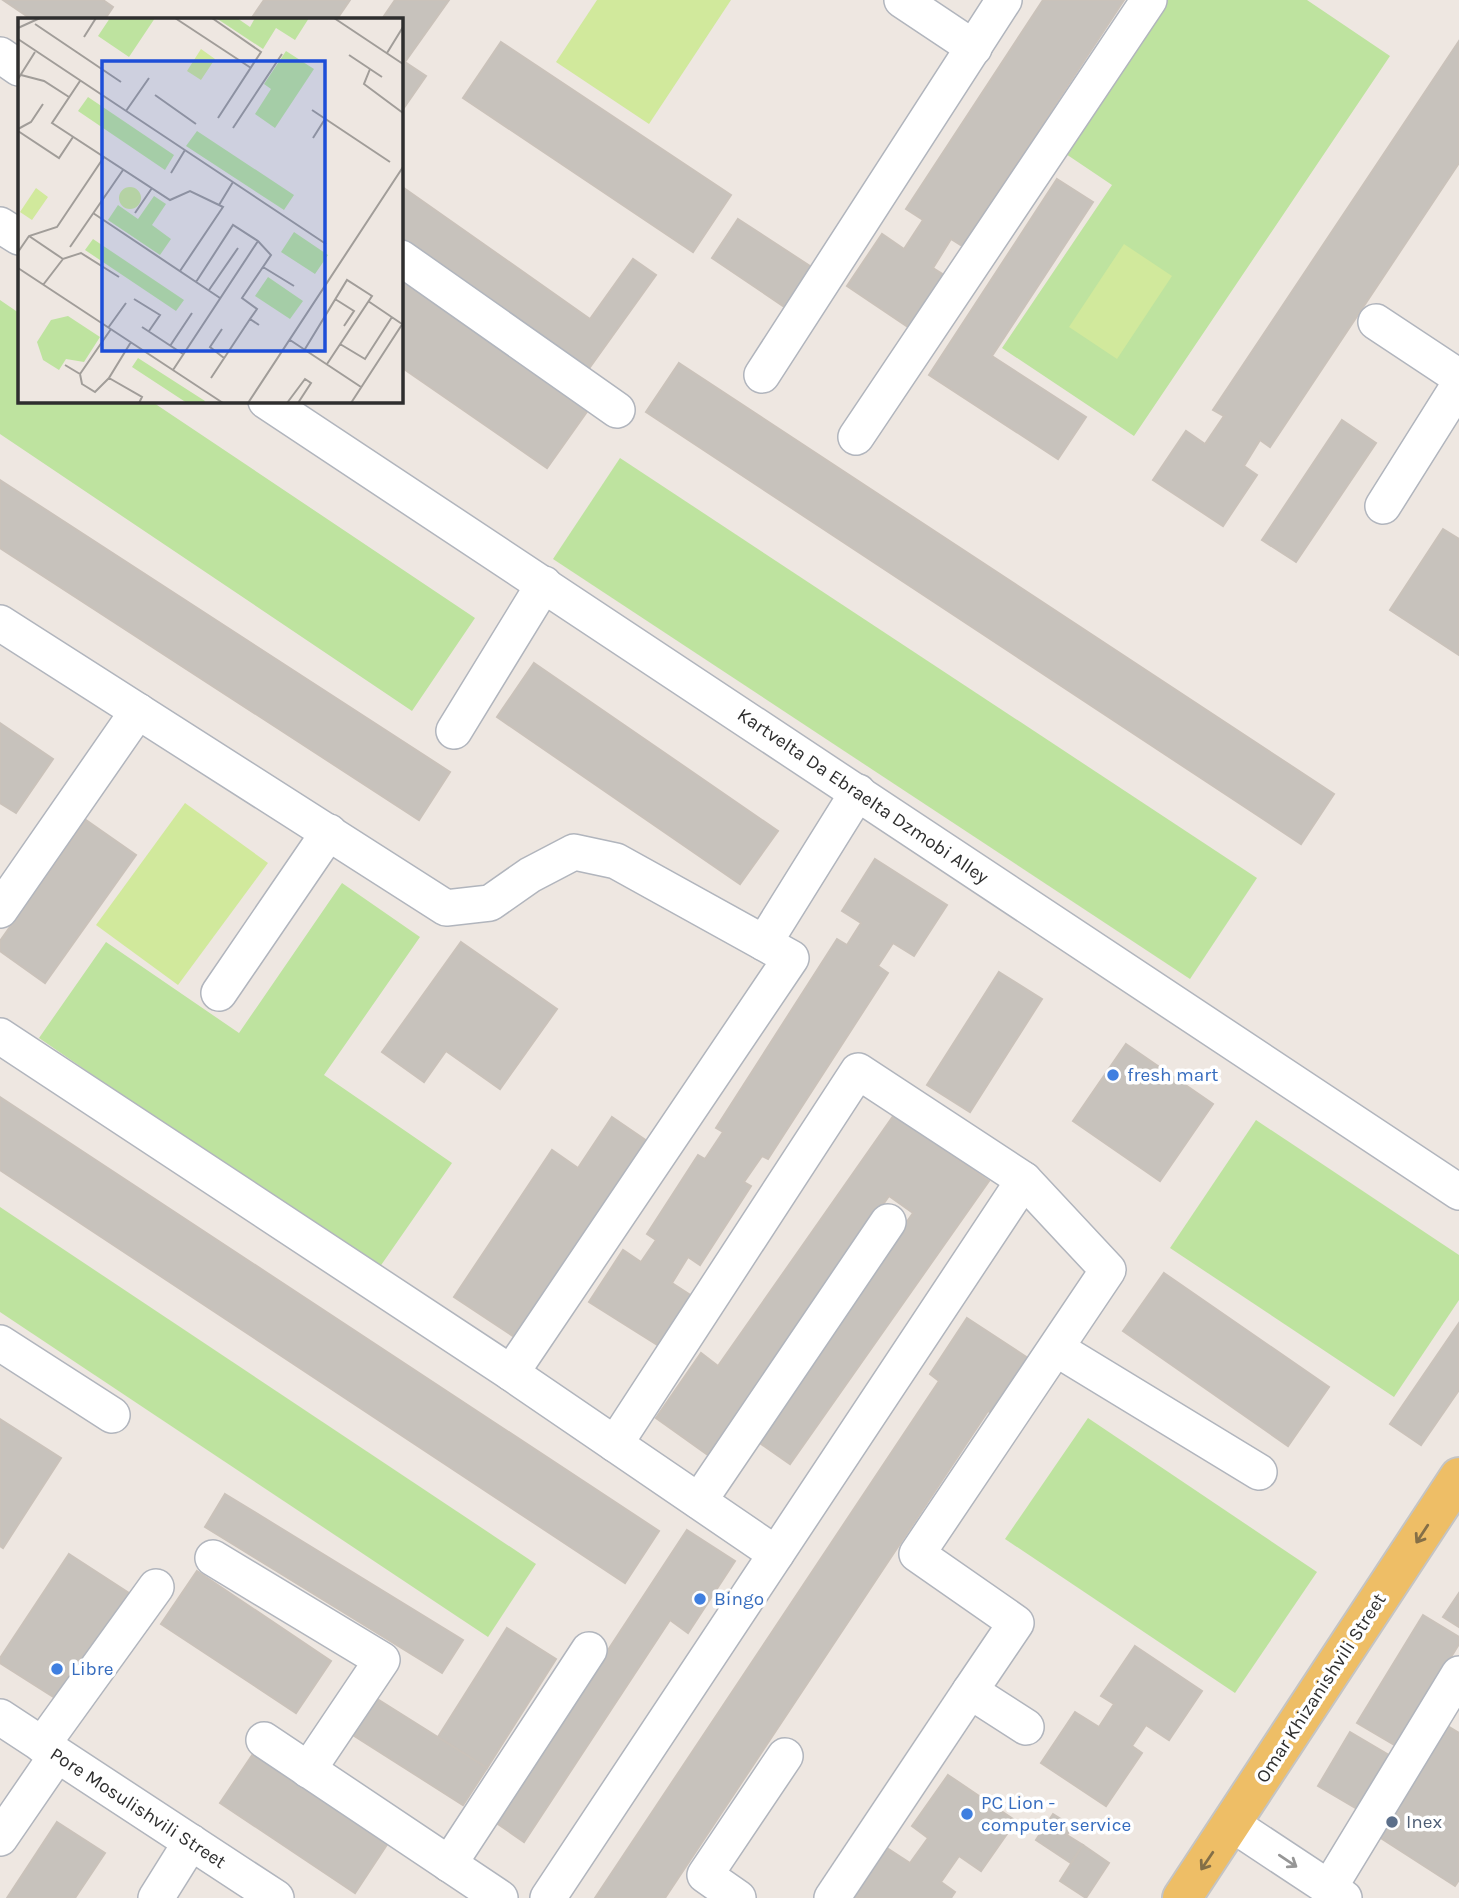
<svg xmlns="http://www.w3.org/2000/svg" width="1459" height="1898" font-family="Karla,sans-serif">
<style>
.green{fill:#bee39f}
.pitch{fill:#d1e99c}
.building{fill:#c7c2bc;stroke:#cac2ba;stroke-width:2}
.lines{fill:none;stroke-linecap:round;stroke-linejoin:round}
.minor-casing{stroke:#b1b5bd;stroke-width:38}
.major-casing{stroke:#c4c4c4;stroke-width:42}
.minor{stroke:#fff;stroke-width:35}
.major{stroke:#eebe66;stroke-width:38}
.oneway{stroke:#846f47}
.oneway2{stroke:#969696}
.shop-dot{fill:#3f7fe0;stroke:#fff;stroke-width:2.5}
.service-dot{fill:#5c6f8a;stroke:#fff;stroke-width:2.5}
.labels{text-anchor:middle;dominant-baseline:central;stroke-width:7;stroke-linejoin:round;paint-order:stroke}
.street-label{font-size:19px;fill:#2e2e2e;stroke:#fff}
.shop-label{font-size:19px;fill:#366cbe;stroke:#fff;text-anchor:start}
.service-label{font-size:19px;fill:#4e5e75;stroke:#fff;text-anchor:start}
.inset-road{fill:none;stroke:#a19d99;stroke-width:2}
.view{fill:#1d4ed8;fill-opacity:0.15;stroke:#1d4ed8;stroke-width:3.5}
.inset-edge{fill:none;stroke:#2e2e2e;stroke-width:3.5}
</style>
<rect width="100%" height="100%" fill="#eee7e1"/>
<g class="green">
<polygon points="1161,0 1307,0 1390,56 1134,436 1002,348 1112,185 1060,150"/>
<polygon points="0,300 19,313 19,401 151,401 475,618 412,711 0,434"/>
<polygon points="620,458 1257,878 1190,979 553,559"/>
<polygon points="342,883 420,937 324,1075 452,1163 377,1271 39,1038 106,942 239,1033"/>
<polygon points="1256,1120 1459,1255 1459,1300 1394,1397 1170,1248"/>
<polygon points="0,1207 536,1564 488,1637 0,1312"/>
<polygon points="1088,1418 1317,1572 1235,1693 1005,1539"/>
</g>
<g class="pitch">
<polygon points="597,0 731,0 649,124 556,62"/>
<polygon points="1124,244 1172,276 1117,359 1069,327"/>
<polygon points="185,803 268,863 178,985 96,925"/>
</g>
<g class="building">
<polygon points="3,0 103,0 113,7 105,19 27,19 28,17"/>
<polygon points="264,0 350,0 337,19 251,19"/>
<polygon points="395,0 449,0 405,62 426,76 401,112 401,19 382,19"/>
<polygon points="1043,0 1124,0 962,246 951,239 933,268 952,280 917,333 847,286 882,234 904,249 923,220 906,209"/>
<polygon points="1459,41 1459,163 1270,447 1260,440 1244,466 1257,475 1223,526 1153,480 1186,431 1205,444 1224,416 1213,410"/>
<polygon points="501,42 731,195 693,252 463,98"/>
<polygon points="1057,179 1093,202 992,356 1086,417 1058,459 929,375"/>
<polygon points="401,186 590,319 633,259 656,275 585,374 401,244"/>
<polygon points="738,219 813,268 786,308 712,258"/>
<polygon points="401,275 591,406 547,468 401,367"/>
<polygon points="679,363 1334,794 1301,844 646,412"/>
<polygon points="1342,420 1376,443 1296,562 1262,540"/>
<polygon points="0,480 450,772 419,820 0,548"/>
<polygon points="1443,529 1459,539 1459,655 1390,610"/>
<polygon points="534,663 778,831 740,884 497,717"/>
<polygon points="0,723 53,759 16,813 0,803"/>
<polygon points="86,820 136,855 45,983 0,951 0,941"/>
<polygon points="875,859 947,905 914,956 893,943 878,966 888,973 768,1159 762,1156 744,1182 751,1186 700,1265 688,1257 672,1283 695,1298 662,1348 589,1302 623,1250 641,1262 656,1240 647,1234 698,1155 705,1159 723,1132 716,1128 837,939 847,945 861,923 842,911"/>
<polygon points="461,942 557,1009 500,1089 446,1051 424,1082 382,1052"/>
<polygon points="999,972 1042,999 970,1112 927,1085"/>
<polygon points="1126,1044 1213,1104 1160,1181 1073,1121"/>
<polygon points="0,1097 659,1531 625,1583 0,1170"/>
<polygon points="894,1115 989,1181 790,1464 754,1439 913,1213 889,1196 708,1455 656,1418 701,1353 718,1366"/>
<polygon points="612,1117 647,1141 516,1338 454,1297 552,1150 578,1168"/>
<polygon points="1164,1273 1329,1387 1288,1446 1123,1331"/>
<polygon points="967,1318 1037,1364 1001,1419 988,1411 665,1898 595,1898 939,1381 930,1374"/>
<polygon points="1459,1323 1459,1390 1421,1445 1390,1424"/>
<polygon points="0,1419 61,1458 3,1548 0,1546"/>
<polygon points="225,1494 463,1640 442,1673 205,1527"/>
<polygon points="687,1530 735,1561 688,1633 670,1620 524,1842 495,1822"/>
<polygon points="69,1554 129,1593 58,1700 0,1663 0,1658"/>
<polygon points="197,1571 331,1661 296,1713 161,1624"/>
<polygon points="1459,1593 1459,1627 1443,1617"/>
<polygon points="1423,1615 1459,1637 1459,1644 1396,1746 1357,1723"/>
<polygon points="507,1628 556,1659 487,1768 438,1737"/>
<polygon points="1135,1646 1202,1691 1169,1740 1146,1725 1132,1746 1142,1753 1106,1806 1041,1763 1075,1712 1099,1727 1114,1704 1101,1696"/>
<polygon points="371,1695 487,1768 463,1805 348,1732"/>
<polygon points="1446,1725 1459,1733 1459,1880 1455,1886 1376,1835"/>
<polygon points="1350,1732 1389,1755 1357,1809 1318,1786"/>
<polygon points="255,1751 390,1840 355,1893 220,1803"/>
<polygon points="948,1775 1016,1821 981,1871 959,1856 941,1882 955,1892 951,1898 856,1898 851,1894 884,1846 910,1863 928,1838 912,1826"/>
<polygon points="1053,1814 1072,1826 1067,1835 1083,1845 1071,1863 1036,1840"/>
<polygon points="57,1822 105,1853 75,1898 7,1898"/>
<polygon points="1083,1845 1109,1863 1086,1898 1060,1881"/>
</g>
<g class="lines">
<defs>
<g id="minor">
<polyline points="902,0 974,48"/>
<polyline points="0,55 19,68"/>
<polyline points="0,225 19,237"/>
<polyline points="401,258 617,410"/>
<polyline points="1376,322 1459,377"/>
<polyline points="762,375 1004,0"/>
<polyline points="266,401 1459,1192"/>
<polyline points="856,437 1149,0"/>
<polyline points="1383,506 1459,385"/>
<polyline points="0,623 446,908 490,903 530,875 574,852 616,861 764,943"/>
<polyline points="454,731 544,584"/>
<polyline points="0,910 138,711"/>
<polyline points="219,993 329,832"/>
<polyline points="0,1036 511,1373 776,1554"/>
<polyline points="0,1343 112,1415"/>
<polyline points="1057,1349 1259,1472"/>
<polyline points="511,1373 791,958 764,943 858,792"/>
<polyline points="615,1444 858,1071 1024,1180 1108,1270 917,1554 1016,1623 970,1691 1026,1727"/>
<polyline points="699,1501 888,1222"/>
<polyline points="213,1558 382,1660 308,1770"/>
<polyline points="0,1717 276,1898"/>
<polyline points="264,1740 500,1898"/>
<polyline points="42,1745 156,1587"/>
<polyline points="1232,1824 1344,1898"/>
<polyline points="0,1838 57,1755"/>
<polyline points="449,1864 589,1650"/>
<polyline points="1329,1888 1459,1674"/>
<polyline points="156,1898 191,1842"/>
<polyline points="548,1898 1024,1180"/>
<polyline points="738,1898 705,1875 785,1756"/>
<polyline points="832,1898 970,1691"/>
</g>
<polyline id="major" points="1182,1898 1459,1477"/>
</defs>
<use href="#minor" class="minor-casing"/>
<use href="#major" class="major-casing"/>
<use href="#minor" class="minor"/>
<use href="#major" class="major"/>
</g>
<defs><path id="oneway-shaft" d="M-6 0H5M1.5-3L5.5 0L1.5 3" fill="none" stroke-width="1.6" stroke-linecap="round" stroke-linejoin="round" transform="scale(1.75)"/></defs>
<g class="oneway">
<use href="#oneway-shaft" transform="translate(1422 1534) rotate(123)"/>
<use href="#oneway-shaft" transform="translate(1207 1861) rotate(124)"/>
</g>
<use class="oneway2" href="#oneway-shaft" transform="translate(1288 1861) rotate(34)"/>
<g class="shop-dot">
<circle cx="1113" cy="1075" r="7"/>
<circle cx="700" cy="1599" r="7"/>
<circle cx="57" cy="1669" r="7"/>
<circle cx="967" cy="1814" r="7"/>
</g>
<circle class="service-dot" cx="1392" cy="1822" r="7"/>
<g class="labels">
<g class="street-label">
<text transform="translate(863 796) rotate(34)">Kartvelta Da Ebraelta Dzmobi Alley</text>
<text transform="translate(1321 1688) rotate(-57)">Omar Khizanishvili Street</text>
<text transform="translate(138 1808) rotate(33)">Pore Mosulishvili Street</text>
</g>
<g class="shop-label">
<text x="1127" y="1075">fresh mart</text>
<text x="714" y="1599">Bingo</text>
<text x="71" y="1669">Libre</text>
<text x="981" y="1803">PC Lion -<tspan x="981" dy="22">computer service</tspan></text>
</g>
<g class="service-label">
<text x="1406" y="1822">Inex</text>
</g>
</g>
<g transform="translate(18 18)">
<rect width="385" height="385" fill="#eee7e1"/>
<path d="M92,0H137L111,39L80,18ZM198,0H219L232,9L237,0H291L277,22L258,10L245,31ZM268,33L296,51L257,110L237,96L253,71L246,66ZM70,79L156,137L147,152L60,93ZM179,113L276,177L266,192L168,128ZM136,178L148,186L134,207L153,221L142,237L90,202L100,187L120,201ZM276,214L310,237L297,256L263,234ZM75,221L166,282L158,293L67,232ZM250,259L285,283L272,301L237,278ZM50,298L82,319L66,344L48,341L41,352L25,342L19,324L33,302ZM120,340L187,383L186,385H169L114,349Z" fill="#bee39f"/>
<path d="M183,31L197,41L183,62L169,53ZM101 180a11 11 0 1 1 22 0a11 11 0 1 1-22 0ZM18,170L30,179L14,202L2,194Z" fill="#d1e99c"/>
<path class="inset-road" d="M157,0L233,50M194,0L243,34L200,100M316,0L385,46M17,6L103,64M0,10L22,0M66,19L78,0M0,21L308,226M369,35L385,9M331,37L364,59M352,51L346,66L385,95M3,57L26,63L51,79M0,61L17,34M62,63L34,105L152,182L172,173L201,187M137,77L178,106M294,92L372,144M108,93L131,60M215,110L264,36M0,111L13,104L25,86M0,113L41,140L55,119M295,120L307,101M153,155L167,132M75,195L202,280M117,195L134,170M11,218L45,241L63,235L101,259M52,229L105,152M0,234L11,218L39,209L86,139M245,249L276,268M0,250L205,385M162,253L205,189L201,187L215,164M178,264L215,207L240,223L253,237L224,280L239,291L232,301L241,307M25,267L45,241M191,272L220,230M116,281L142,297L131,313M317,281L336,293L326,308M350,283L384,306M124,309L165,336M90,310L108,285M204,311L192,329L206,340M272,322L343,369M113,324L91,360L124,379L121,385M322,326L347,341L374,299M152,328L174,295M287,331L329,262L354,278L309,346M47,347L62,356L93,311M155,352L240,223M62,356L64,366L77,374L91,360M193,360L232,301M230,385L385,149M269,385L287,361L293,365L280,385M333,385L385,305"/>
<path class="view" d="M84,43H307V333H84Z"/>
<rect width="385" height="385" class="inset-edge"/>
</g>
</svg>
